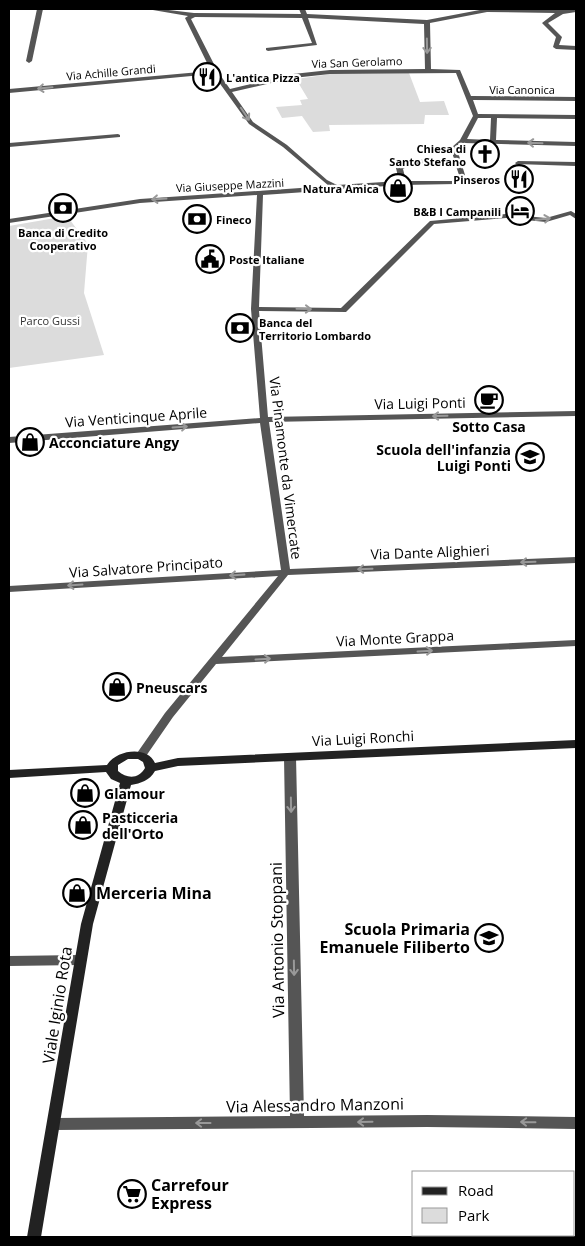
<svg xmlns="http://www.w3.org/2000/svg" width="585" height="1246" font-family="'Open Sans',sans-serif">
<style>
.green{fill:#dcdcdc}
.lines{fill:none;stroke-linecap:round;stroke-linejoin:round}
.street{fill:#555;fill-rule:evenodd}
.secondary{fill:#222;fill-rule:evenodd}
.oneway{stroke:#999}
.labels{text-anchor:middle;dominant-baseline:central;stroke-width:4.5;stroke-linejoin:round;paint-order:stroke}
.far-street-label{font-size:11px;fill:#000;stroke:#fff}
.far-poi-label{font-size:11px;font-weight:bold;fill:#000;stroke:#fff;text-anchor:start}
.far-park-label{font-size:11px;fill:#333;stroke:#fff}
.street-label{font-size:14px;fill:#000;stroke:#fff}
.poi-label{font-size:14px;font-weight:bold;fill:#000;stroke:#fff;text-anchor:start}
.near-poi-label{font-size:16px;font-weight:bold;fill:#000;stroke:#fff;text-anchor:start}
.near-street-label{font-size:16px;fill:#000;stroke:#fff}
</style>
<rect width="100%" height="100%" fill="#fff"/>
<g class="green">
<polygon points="409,73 420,102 444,101 449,115 425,115 424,124 329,125 330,131 313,132 302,116 282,118 276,107 302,105 300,100 308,99 296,79 331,74"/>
<polygon points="67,216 88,244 84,293 104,355 9,368 9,226"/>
</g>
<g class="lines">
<g class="street">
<polygon points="37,9 43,9 32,61 29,63 26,61"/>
<path d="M147,9H160L194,13L301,14L299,9H305L307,14L427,20L485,9L563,10L576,9V12L563,14L548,23L562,37L559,45L576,46V50L556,49L553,47L556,37L542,23L555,13L487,12L430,23L431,69L460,70L471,96L576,97V101L473,100L478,114L576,115V119L497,118L496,140L576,142V146L464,143L457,149L465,175L462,181L456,184L403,185L341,189L338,191L334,190L263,195L259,307L341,308L430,221L506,214L546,218L571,211L576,214V219L570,215L546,222L506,218L434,224L346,312L259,311L268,417L576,411V416L269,422L290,569L576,557V563L288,575L222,657L576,640V646L216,664L173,717L144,759H136L135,756L165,713L278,576L9,592V586L281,570L260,423L9,443V437L260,418L251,309L257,195L140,203L9,223V219L140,199L329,186L283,147L249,124L213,74L9,93V89L211,71L185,18L188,16ZM195,17L302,18L312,43L266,48V50L268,51L317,45L308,18L424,24L425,69L330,70L293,74L230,89L218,72L191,19ZM456,73L473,116L460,140L451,148L454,159L411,160L396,168L399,181L337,185L327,180L287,145L253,122L232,92L293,78L330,74ZM478,118H491L490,140L467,139ZM455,163L459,175L457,179L453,181H406L403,169L412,164Z"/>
<polygon points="118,134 120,135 120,137 9,147 9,143"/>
<polygon points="518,161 576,162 576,166 516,164 515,163"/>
<polygon points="290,753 294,754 296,757 304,1116 427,1115 576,1117 576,1129 427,1127 54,1130 49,1128 47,1124 49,1120 54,1118 290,1116 284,757 286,754"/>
<polygon points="80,955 84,957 86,960 84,963 80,965 9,966 9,956"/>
</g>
<path class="secondary" d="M576,740V748L178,766L155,771C149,781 141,783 131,785L93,924L41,1237H27L81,924L120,783L111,779L106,772L9,778V770L107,765C116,750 147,745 155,763L178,758ZM128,759H138L143,762L145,768C139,779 127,779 118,771V765Z"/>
</g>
<defs><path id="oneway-shaft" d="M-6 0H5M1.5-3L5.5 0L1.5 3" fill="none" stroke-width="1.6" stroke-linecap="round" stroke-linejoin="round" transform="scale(1.25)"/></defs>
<g class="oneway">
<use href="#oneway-shaft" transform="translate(427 46) rotate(89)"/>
<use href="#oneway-shaft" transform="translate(45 88) rotate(175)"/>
<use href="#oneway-shaft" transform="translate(245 114) rotate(56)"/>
<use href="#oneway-shaft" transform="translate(535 143) rotate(-178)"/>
<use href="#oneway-shaft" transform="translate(159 199) rotate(176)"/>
<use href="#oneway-shaft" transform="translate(543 219) rotate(-7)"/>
<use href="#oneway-shaft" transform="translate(304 309) rotate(1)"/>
<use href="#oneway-shaft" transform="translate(440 416) rotate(179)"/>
<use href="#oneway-shaft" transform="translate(180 427) rotate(-4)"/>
<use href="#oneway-shaft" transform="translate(528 562) rotate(178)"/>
<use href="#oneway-shaft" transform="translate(365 569) rotate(178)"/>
<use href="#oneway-shaft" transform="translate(237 575) rotate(176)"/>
<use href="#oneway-shaft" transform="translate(75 585) rotate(176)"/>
<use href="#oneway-shaft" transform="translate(425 651) rotate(-3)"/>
<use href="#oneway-shaft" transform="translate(263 659) rotate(-3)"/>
<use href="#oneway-shaft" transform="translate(291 805) rotate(89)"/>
<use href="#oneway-shaft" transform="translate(294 968) rotate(89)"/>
<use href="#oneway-shaft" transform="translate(365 1122) rotate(179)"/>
<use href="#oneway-shaft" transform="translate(528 1122) rotate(-179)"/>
<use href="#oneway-shaft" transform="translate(203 1123) rotate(180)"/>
</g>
<defs>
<symbol id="restaurant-ring" viewBox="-11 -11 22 22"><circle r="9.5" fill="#fff" stroke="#000" stroke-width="1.5"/><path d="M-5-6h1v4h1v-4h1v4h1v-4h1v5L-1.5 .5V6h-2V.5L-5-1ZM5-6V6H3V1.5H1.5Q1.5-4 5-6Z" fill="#000"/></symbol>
<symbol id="church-ring" viewBox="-11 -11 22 22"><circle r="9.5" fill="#fff" stroke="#000" stroke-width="1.5"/><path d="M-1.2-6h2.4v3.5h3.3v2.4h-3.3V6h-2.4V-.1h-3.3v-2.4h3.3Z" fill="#000"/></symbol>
<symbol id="shop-ring" viewBox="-11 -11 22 22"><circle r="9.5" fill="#fff" stroke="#000" stroke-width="1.5"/><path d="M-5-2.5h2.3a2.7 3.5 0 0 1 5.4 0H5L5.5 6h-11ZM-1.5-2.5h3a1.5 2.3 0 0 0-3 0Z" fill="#000"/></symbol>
<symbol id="bank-ring" viewBox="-11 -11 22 22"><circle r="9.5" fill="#fff" stroke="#000" stroke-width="1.5"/><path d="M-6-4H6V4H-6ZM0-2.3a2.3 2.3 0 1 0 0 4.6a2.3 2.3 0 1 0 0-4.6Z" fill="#000"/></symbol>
<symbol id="hotel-ring" viewBox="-11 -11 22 22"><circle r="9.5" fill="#fff" stroke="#000" stroke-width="1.5"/><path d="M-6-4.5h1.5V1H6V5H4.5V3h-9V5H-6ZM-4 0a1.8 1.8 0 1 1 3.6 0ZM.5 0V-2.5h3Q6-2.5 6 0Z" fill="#000"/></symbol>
<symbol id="civic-ring" viewBox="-11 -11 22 22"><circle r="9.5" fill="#fff" stroke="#000" stroke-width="1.5"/><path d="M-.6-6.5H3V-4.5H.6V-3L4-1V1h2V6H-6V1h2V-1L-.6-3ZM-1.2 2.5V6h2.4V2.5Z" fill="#000"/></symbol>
<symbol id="cafe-ring" viewBox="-11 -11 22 22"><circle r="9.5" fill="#fff" stroke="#000" stroke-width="1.5"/><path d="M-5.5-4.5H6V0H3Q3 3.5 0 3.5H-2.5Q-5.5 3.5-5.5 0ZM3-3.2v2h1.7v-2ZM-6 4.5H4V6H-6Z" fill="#000"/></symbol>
<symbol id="school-ring" viewBox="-11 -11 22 22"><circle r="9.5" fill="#fff" stroke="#000" stroke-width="1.5"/><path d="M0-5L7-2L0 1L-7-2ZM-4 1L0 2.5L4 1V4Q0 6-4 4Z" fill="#000"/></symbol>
<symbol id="supermarket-ring" viewBox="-11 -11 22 22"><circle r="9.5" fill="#fff" stroke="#000" stroke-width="1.5"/><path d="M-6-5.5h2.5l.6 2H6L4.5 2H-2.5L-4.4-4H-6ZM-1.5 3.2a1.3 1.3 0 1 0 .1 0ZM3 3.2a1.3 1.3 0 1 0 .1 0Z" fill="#000"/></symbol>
</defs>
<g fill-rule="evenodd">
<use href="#restaurant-ring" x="191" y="61" width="32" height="32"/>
<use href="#church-ring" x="469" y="138" width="32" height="32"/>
<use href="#restaurant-ring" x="503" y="163" width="32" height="32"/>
<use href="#shop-ring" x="382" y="172" width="32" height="32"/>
<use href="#bank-ring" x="47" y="192" width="32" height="32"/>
<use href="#hotel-ring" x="504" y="195" width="32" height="32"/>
<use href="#bank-ring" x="181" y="203" width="32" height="32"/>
<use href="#civic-ring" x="194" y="243" width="32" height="32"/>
<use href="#bank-ring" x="224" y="312" width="32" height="32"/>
<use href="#cafe-ring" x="473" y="384" width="32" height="32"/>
<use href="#shop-ring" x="14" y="426" width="32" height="32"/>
<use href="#school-ring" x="514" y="441" width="32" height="32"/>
<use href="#shop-ring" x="101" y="671" width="32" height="32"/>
<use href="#shop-ring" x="69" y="777" width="32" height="32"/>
<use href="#shop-ring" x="67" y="809" width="32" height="32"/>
<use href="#shop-ring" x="61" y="877" width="32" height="32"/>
<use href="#school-ring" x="473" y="922" width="32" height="32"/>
<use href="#supermarket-ring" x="116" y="1178" width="32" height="32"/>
</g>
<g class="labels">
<g class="far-street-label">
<text transform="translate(357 62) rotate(-2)">Via San Gerolamo</text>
<text transform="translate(111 72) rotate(-5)">Via Achille Grandi</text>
<text x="522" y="89">Via Canonica</text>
<text transform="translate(230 185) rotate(-3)">Via Giuseppe Mazzini</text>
</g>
<g class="far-poi-label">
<text x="226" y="77">L'antica Pizza</text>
<text x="466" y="148" text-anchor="end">Chiesa di<tspan x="466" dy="13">Santo Stefano</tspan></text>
<text x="500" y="179" text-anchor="end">Pinseros</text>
<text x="379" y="188" text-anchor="end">Natura Amica</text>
<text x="501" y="211" text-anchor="end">B&amp;B I Campanili</text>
<text x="216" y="219">Fineco</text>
<text x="63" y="232" text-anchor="middle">Banca di Credito<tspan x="63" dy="13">Cooperativo</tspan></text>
<text x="229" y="259">Poste Italiane</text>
<text x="259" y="322">Banca del<tspan x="259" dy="13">Territorio Lombardo</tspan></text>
</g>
<g class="far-park-label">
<text x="50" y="320">Parco Gussi</text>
</g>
<g class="street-label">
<text transform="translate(420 403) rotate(-1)">Via Luigi Ponti</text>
<text transform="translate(136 417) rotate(-4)">Via Venticinque Aprile</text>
<text transform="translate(286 468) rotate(83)">Via Pinamonte da Vimercate</text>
<text transform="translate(430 552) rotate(-2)">Via Dante Alighieri</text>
<text transform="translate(146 567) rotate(-4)">Via Salvatore Principato</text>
<text transform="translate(395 638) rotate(-3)">Via Monte Grappa</text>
<text transform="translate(363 738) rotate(-3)">Via Luigi Ronchi</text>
</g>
<g class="poi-label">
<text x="489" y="426" text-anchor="middle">Sotto Casa</text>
<text x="49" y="442">Acconciature Angy</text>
<text x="511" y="449" text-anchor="end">Scuola dell'infanzia<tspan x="511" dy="16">Luigi Ponti</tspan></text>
<text x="136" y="687">Pneuscars</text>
<text x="104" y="793">Glamour</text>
<text x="102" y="817">Pasticceria<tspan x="102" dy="16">dell'Orto</tspan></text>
</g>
<g class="near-poi-label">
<text x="96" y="893">Merceria Mina</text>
<text x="470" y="929" text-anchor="end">Scuola Primaria<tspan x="470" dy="18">Emanuele Filiberto</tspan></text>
<text x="151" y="1185">Carrefour<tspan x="151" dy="18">Express</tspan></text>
</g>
<g class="near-street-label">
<text transform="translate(277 940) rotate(-91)">Via Antonio Stoppani</text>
<text transform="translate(57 1005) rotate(-81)">Viale Iginio Rota</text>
<text transform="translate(315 1105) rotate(-1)">Via Alessandro Manzoni</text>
</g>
</g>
<rect width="585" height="1246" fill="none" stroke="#000000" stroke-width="20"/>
<rect x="412" y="1171" width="162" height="65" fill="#ffffff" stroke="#999999"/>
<rect x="422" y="1187" width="25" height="8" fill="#222222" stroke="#999999"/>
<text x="458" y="1196" font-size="15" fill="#000000">Road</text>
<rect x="422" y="1208" width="25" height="15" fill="#dcdcdc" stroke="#999999"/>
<text x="458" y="1221" font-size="15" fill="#000000">Park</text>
</svg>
